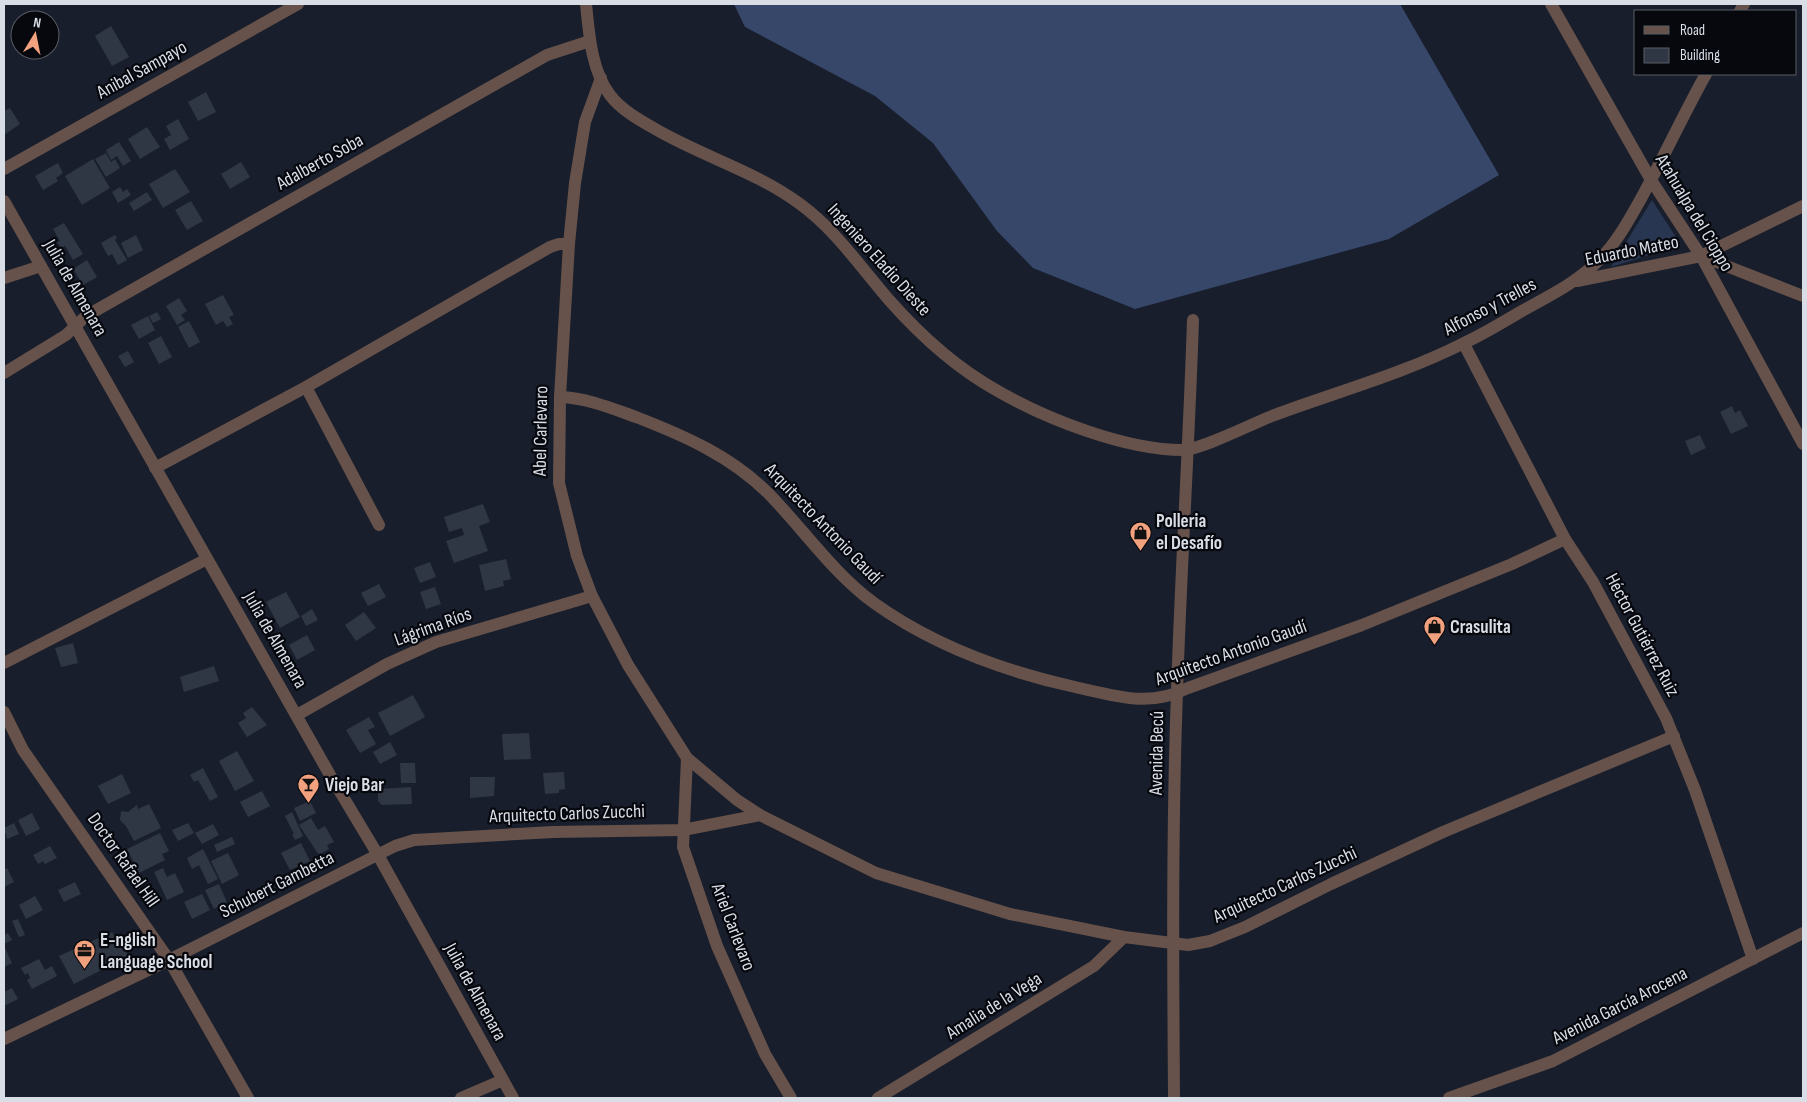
<svg xmlns="http://www.w3.org/2000/svg" width="1807" height="1102" font-family="'Sofia Sans Condensed',sans-serif">
<style>
.green{fill:#293652}
.forest{fill:#37476a}
.building{fill:#303744}
.lines{fill:none;stroke-linecap:round;stroke-linejoin:round}
.street{stroke:#66524b;stroke-width:12}
.labels{text-anchor:middle;dominant-baseline:central;stroke-width:4.5;stroke-linejoin:round;paint-order:stroke}
.street-label{font-size:19px;fill:#d9dde6;stroke:#06080e}
.poi-label{font-size:19px;font-weight:bold;fill:#d9dde6;stroke:#06080e;text-anchor:start}
</style>
<rect width="100%" height="100%" fill="#181e2b"/>
<polygon class="green" points="1652,200 1681,245 1611,267"/>
<polygon class="forest" points="734,4 1400,4 1499,175 1389,239 1135,309 1033,268 997,231 933,143 875,96 745,27"/>
<g class="building">
<polygon points="111,26 129,57 112,66 95,36"/>
<polygon points="206,92 216,112 198,121 188,102"/>
<polygon points="10,108 20,124 4,135 4,111"/>
<polygon points="178,119 189,139 170,150 164,139 171,135 166,126"/>
<polygon points="147,127 160,147 140,159 128,139"/>
<polygon points="119,142 131,161 123,166 117,156 111,160 106,150"/>
<polygon points="106,153 111,162 115,159 120,168 106,177 95,159"/>
<polygon points="93,159 110,188 82,205 65,176"/>
<polygon points="241,162 250,177 230,189 221,174"/>
<polygon points="58,163 63,173 56,178 58,181 43,190 35,176"/>
<polygon points="175,169 190,192 163,208 149,184"/>
<polygon points="120,187 123,192 127,189 131,195 118,203 112,192"/>
<polygon points="147,192 152,200 134,211 129,203"/>
<polygon points="191,201 203,221 187,230 175,210"/>
<polygon points="64,223 83,254 73,260 65,246 61,248 57,242 60,241 53,229"/>
<polygon points="115,235 117,238 115,240 127,260 118,265 112,254 108,256 101,243"/>
<polygon points="136,235 143,250 128,258 121,243"/>
<polygon points="87,260 97,277 83,285 73,269"/>
<polygon points="223,295 234,315 229,317 233,324 227,327 223,321 216,325 205,304"/>
<polygon points="179,298 187,311 181,315 185,320 177,325 166,306"/>
<polygon points="157,312 161,319 153,323 149,316"/>
<polygon points="148,316 155,330 139,339 131,325"/>
<polygon points="189,321 200,342 189,348 178,327"/>
<polygon points="161,336 172,357 159,364 148,343"/>
<polygon points="128,351 134,362 125,367 118,356"/>
<polygon points="1732,406 1735,413 1740,410 1748,426 1731,434 1720,412"/>
<polygon points="1700,435 1706,448 1691,455 1685,441"/>
<polygon points="483,504 490,522 479,526 488,551 454,563 446,541 464,535 462,528 449,532 444,517"/>
<polygon points="506,559 511,579 503,581 504,586 485,591 479,565"/>
<polygon points="430,562 436,577 420,583 414,568"/>
<polygon points="379,584 386,597 368,606 361,593"/>
<polygon points="435,587 441,604 426,609 420,592"/>
<polygon points="286,592 300,617 280,628 266,602"/>
<polygon points="312,609 318,620 306,626 301,616"/>
<polygon points="364,612 376,628 356,641 345,625"/>
<polygon points="307,635 315,650 297,660 289,645"/>
<polygon points="73,643 78,663 61,667 55,648"/>
<polygon points="214,666 219,681 184,692 180,677"/>
<polygon points="413,695 425,717 390,736 378,713"/>
<polygon points="252,707 267,725 247,737 238,723 246,718 243,713"/>
<polygon points="369,717 375,727 368,730 376,744 360,753 346,730"/>
<polygon points="529,733 531,759 504,760 502,734"/>
<polygon points="390,742 397,755 380,764 373,752"/>
<polygon points="237,751 254,781 235,791 219,761"/>
<polygon points="400,763 415,763 416,783 401,783"/>
<polygon points="203,768 218,797 210,801 198,780 194,782 190,775"/>
<polygon points="564,772 565,789 559,790 559,793 545,794 543,773"/>
<polygon points="122,774 131,793 108,804 98,786"/>
<polygon points="470,777 495,777 494,796 470,798"/>
<polygon points="411,787 412,804 382,805 378,801 378,789"/>
<polygon points="262,791 270,806 248,817 240,802"/>
<polygon points="310,801 316,813 300,821 294,808"/>
<polygon points="149,804 161,828 134,841 126,826 120,820 121,811 128,812 137,805 138,809"/>
<polygon points="292,812 303,836 295,840 292,834 294,834 285,816"/>
<polygon points="32,813 40,829 26,836 18,820"/>
<polygon points="311,818 318,830 325,826 334,842 327,845 329,849 319,855 299,825"/>
<polygon points="14,823 19,834 7,839 4,828"/>
<polygon points="188,823 194,833 178,841 172,830"/>
<polygon points="213,824 219,835 202,844 195,833"/>
<polygon points="160,833 169,851 162,854 165,860 139,873 127,849"/>
<polygon points="232,837 235,844 217,852 214,845"/>
<polygon points="301,843 310,861 290,870 281,853"/>
<polygon points="50,846 57,858 45,864 43,861 38,864 33,855"/>
<polygon points="203,849 218,879 208,884 199,865 192,869 187,858"/>
<polygon points="228,853 239,875 222,884 211,861"/>
<polygon points="7,868 14,882 4,887 4,870"/>
<polygon points="163,868 167,877 175,873 184,892 167,900 154,872"/>
<polygon points="75,882 81,894 64,902 58,890"/>
<polygon points="219,884 227,902 214,909 205,890"/>
<polygon points="202,894 210,910 192,919 184,902"/>
<polygon points="35,896 43,910 26,919 19,905"/>
<polygon points="18,919 25,935 19,937 12,921"/>
<polygon points="112,932 129,956 74,984 59,956"/>
<polygon points="8,933 12,940 4,944 4,935"/>
<polygon points="4,946 12,963 4,967"/>
<polygon points="39,959 45,970 52,966 57,976 32,989 27,980 30,978 28,973 25,975 21,968"/>
<polygon points="12,988 18,999 4,1006 4,992"/>
</g>
<g class="lines">
<g class="street">
<path d="M586,4C589,33 591,70 610,95C621,110 641,121 657,130C704,157 757,172 800,204C836,230 861,268 890,301C921,336 955,367 996,390C1046,419 1125,450 1183,450C1203,449 1251,424 1272,416C1336,392 1403,374 1464,343C1484,334 1503,322 1522,311C1551,295 1578,282 1601,258C1616,243 1627,223 1638,204C1662,161 1682,117 1706,74"/>
<polyline points="1551,4 1651,180 1701,256 1803,444"/>
<polyline points="1740,11 1744,4"/>
<polyline points="601,78 585,122 575,183 569,244 560,397 559,483 577,556 592,596 628,665 687,758 737,800 760,815 876,873 1010,914 1124,937 1188,945 1210,941 1245,927 1331,884 1443,832 1674,736"/>
<polyline points="4,169 298,4"/>
<polyline points="4,201 330,775 378,855 513,1098"/>
<polyline points="1701,256 1803,296"/>
<polyline points="4,278 41,266"/>
<polyline points="1577,281 1701,256 1803,206"/>
<polyline points="1464,344 1565,539 1593,582 1666,718 1695,790 1753,959"/>
<polyline points="4,373 66,335 86,316 547,55 590,41"/>
<polyline points="306,387 379,525"/>
<path d="M560,397C587,398 611,408 636,417C685,436 731,456 769,494C804,530 833,573 874,603C934,646 1003,671 1075,687C1116,696 1149,708 1188,688L1362,625L1512,564L1565,539"/>
<polyline points="155,468 306,387 550,247 559,244 569,244"/>
<polyline points="4,663 207,559"/>
<polyline points="4,712 23,750 169,960 248,1098"/>
<polyline points="297,715 387,664 436,642 592,596"/>
<polyline points="687,758 683,847 717,946 765,1054 791,1098"/>
<polyline points="4,1039 169,960 395,846 414,840 553,832 683,830 760,815"/>
<polyline points="461,1098 503,1080"/>
<polyline points="878,1098 1094,966 1124,937"/>
<path d="M1174,1098C1173,962 1172,827 1177,691C1181,567 1189,444 1193,320"/>
<polyline points="1449,1098 1553,1061 1803,933"/>
</g>
</g>
<defs>
<symbol id="shop-pin" viewBox="-11 -11 22 30"><path d="M0 17L-7.5 6A9.5 9.5 0 1 1 7.5 6Z" fill="#f2a17e" stroke="#06080e"/><path d="M-5-2.5h2.3a2.7 3.5 0 0 1 5.4 0H5L5.5 6h-11ZM-1.5-2.5h3a1.5 2.3 0 0 0-3 0Z" fill="#111"/></symbol>
<symbol id="bar-pin" viewBox="-11 -11 22 30"><path d="M0 17L-7.5 6A9.5 9.5 0 1 1 7.5 6Z" fill="#f2a17e" stroke="#06080e"/><path d="M-6-5H6L.8 .8V4.5H3.5V6h-7V4.5H-.8V.8Z" fill="#111"/></symbol>
<symbol id="office-pin" viewBox="-11 -11 22 30"><path d="M0 17L-7.5 6A9.5 9.5 0 1 1 7.5 6Z" fill="#f2a17e" stroke="#06080e"/><path d="M-6-3h4V-5.5h4V-3h4V5H-6ZM-1-4.5V-3h2v-1.5ZM-6 0V1H6V0Z" fill="#111"/></symbol>
</defs>
<g fill-rule="evenodd">
<use href="#shop-pin" x="1128" y="520" width="25" height="34"/>
<use href="#shop-pin" x="1422" y="614" width="25" height="34"/>
<use href="#bar-pin" x="296" y="772" width="25" height="34"/>
<use href="#office-pin" x="72" y="938" width="25" height="34"/>
</g>
<g class="labels">
<g class="street-label">
<text transform="translate(142 70) rotate(-29)">Anibal Sampayo</text>
<text transform="translate(320 162) rotate(-29)">Adalberto Soba</text>
<text transform="translate(1694 213) rotate(59)">Atahualpa del Cioppo</text>
<text transform="translate(1632 251) rotate(-11)">Eduardo Mateo</text>
<text transform="translate(879 260) rotate(48)">Ingeniero Eladio Dieste</text>
<text transform="translate(75 288) rotate(60)">Julia de Almenara</text>
<text transform="translate(1490 307) rotate(-28)">Alfonso y Trelles</text>
<text transform="translate(541 431) rotate(-89)">Abel Carlevaro</text>
<text transform="translate(823 524) rotate(46)">Arquitecto Antonio Gaudí</text>
<text transform="translate(433 627) rotate(-20)">Lágrima Ríos</text>
<text transform="translate(1642 635) rotate(62)">Héctor Gutiérrez Ruiz</text>
<text transform="translate(275 640) rotate(60)">Julia de Almenara</text>
<text transform="translate(1231 653) rotate(-20)">Arquitecto Antonio Gaudí</text>
<text transform="translate(1157 753) rotate(-89)">Avenida Becú</text>
<text transform="translate(567 814) rotate(-2)">Arquitecto Carlos Zucchi</text>
<text transform="translate(123 860) rotate(55)">Doctor Rafael Hill</text>
<text transform="translate(277 885) rotate(-27)">Schubert Gambetta</text>
<text transform="translate(1285 885) rotate(-25)">Arquitecto Carlos Zucchi</text>
<text transform="translate(733 927) rotate(69)">Ariel Carlevaro</text>
<text transform="translate(475 992) rotate(61)">Julia de Almenara</text>
<text transform="translate(994 1006) rotate(-32)">Amalia de la Vega</text>
<text transform="translate(1620 1006) rotate(-27)">Avenida García Arocena</text>
</g>
<g class="poi-label">
<text x="1156" y="521">Polleria<tspan x="1156" dy="22">el Desafío</tspan></text>
<text x="1450" y="627">Crasulita</text>
<text x="325" y="785">Viejo Bar</text>
<text x="100" y="940">E-nglish<tspan x="100" dy="22">Language School</tspan></text>
</g>
</g>
<rect width="1807" height="1102" fill="none" stroke="#d9dde6" stroke-width="10"/>
<rect x="1634" y="10" width="162" height="65" fill="#06080e" stroke="#5a5d64"/>
<rect x="1644" y="26" width="25" height="8" fill="#66524b" stroke="#5a5d64"/>
<text x="1680" y="35" font-size="15" fill="#d9dde6">Road</text>
<rect x="1644" y="48" width="25" height="15" fill="#303744" stroke="#5a5d64"/>
<text x="1680" y="60" font-size="15" fill="#d9dde6">Building</text>
<g transform="translate(35 35) rotate(10)"><circle r="24" fill="#06080e" stroke="#5a5d64"/>
<path d="M0-4L9 19L0 12L-9 19Z" fill="#f2a17e"/>
<text y="-8" font-size="14" font-weight="bold" text-anchor="middle" fill="#d9dde6">N</text>
</g>
</svg>
